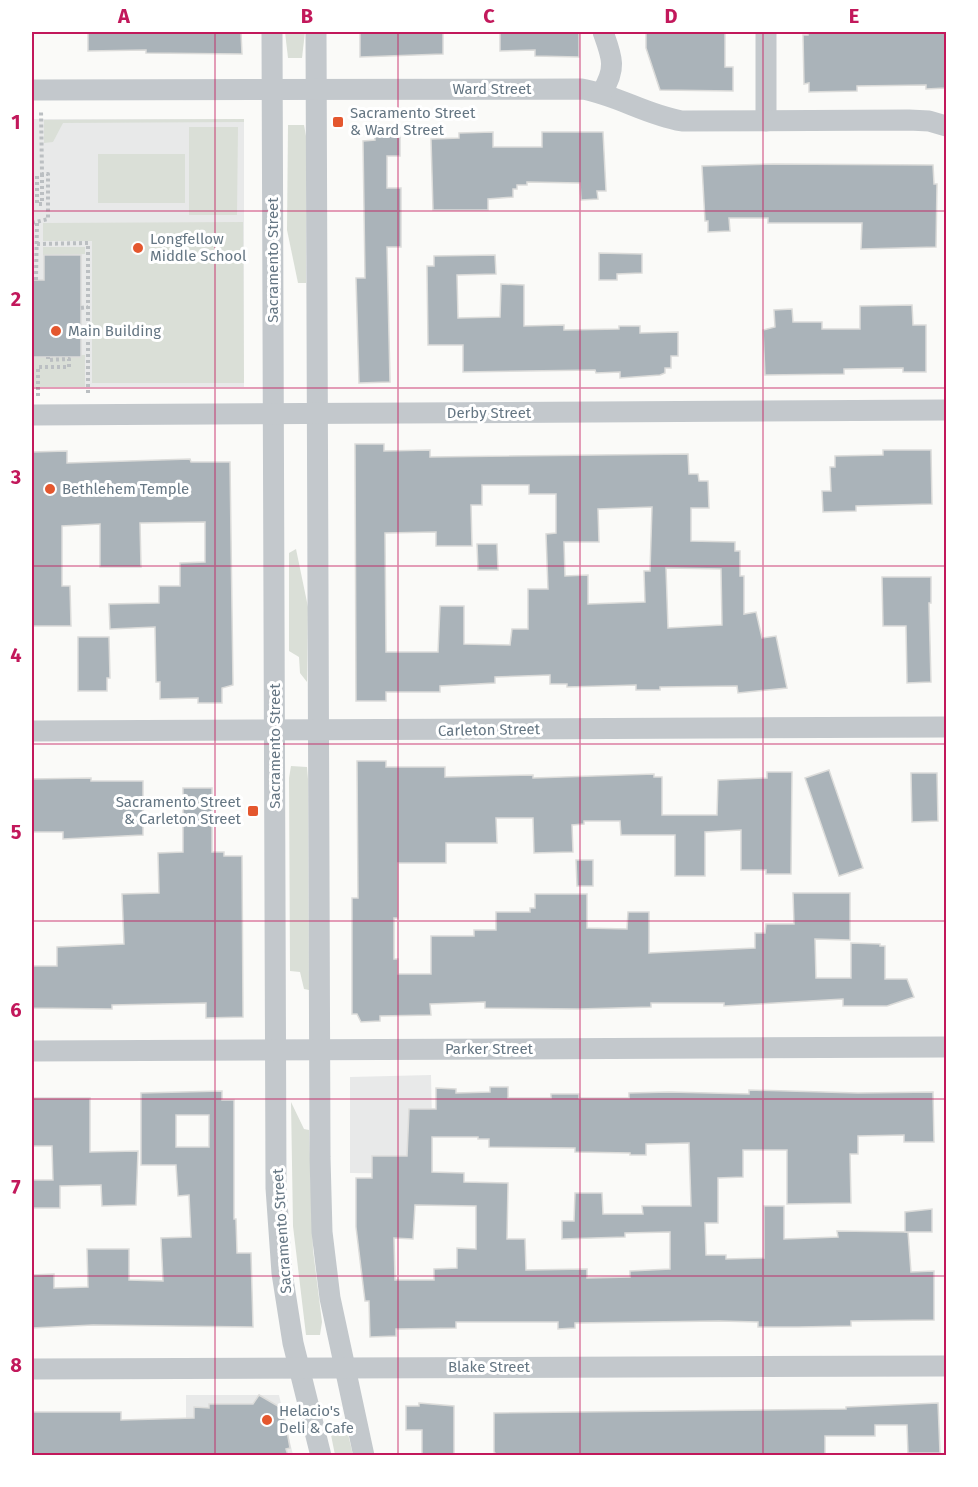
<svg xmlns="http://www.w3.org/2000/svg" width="978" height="1487" font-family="'Fira Sans',sans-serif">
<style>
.built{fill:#e8e9e9}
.green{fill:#dadfd7}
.building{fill:#aab3b9;stroke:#dcdcda;stroke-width:1.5;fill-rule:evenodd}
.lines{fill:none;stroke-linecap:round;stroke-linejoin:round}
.path{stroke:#bbbfc2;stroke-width:4;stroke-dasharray:3 3;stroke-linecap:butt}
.minor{stroke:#c3c8cc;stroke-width:21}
.grid{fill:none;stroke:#c2185b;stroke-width:1.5;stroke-opacity:0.55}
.poi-dot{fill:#e4572e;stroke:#fff;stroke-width:2}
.labels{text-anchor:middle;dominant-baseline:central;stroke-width:6;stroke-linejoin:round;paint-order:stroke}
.street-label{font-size:15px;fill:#657683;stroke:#fff}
.poi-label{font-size:15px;fill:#657683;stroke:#fff;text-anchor:start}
.neatline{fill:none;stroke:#c2185b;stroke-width:2}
.grid-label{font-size:20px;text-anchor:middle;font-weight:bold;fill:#c2185b}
</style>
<rect width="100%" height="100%" fill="#fafaf8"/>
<g class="built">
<rect x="32" y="119" width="212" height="268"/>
<polygon points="431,1075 433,1174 350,1173 350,1077"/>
<polygon points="186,1395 279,1395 293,1455 186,1455"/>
</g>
<g class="green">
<polygon points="285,32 305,32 302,58 288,58"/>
<polygon points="244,119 244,122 63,123 53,142 44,143 44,120"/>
<polygon points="288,125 304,125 306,136 306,283 298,283 287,230"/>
<polygon points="189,127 238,127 237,215 189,215"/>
<rect x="98" y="154" width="87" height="49"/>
<polygon points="243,222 244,383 92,383 92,241 43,241 43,223"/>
<polygon points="43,247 85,247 85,254 43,255"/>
<polygon points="81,355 85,355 85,387 32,387 32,357 81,357"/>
<polygon points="296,549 308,607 307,682 300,673 299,657 289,651 289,553"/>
<polygon points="291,766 307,767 308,779 309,990 304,989 300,972 290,971 289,778"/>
<polygon points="291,1102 304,1129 309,1130 313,1250 322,1322 320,1335 306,1335 293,1226"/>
<polygon points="328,1420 344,1435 348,1434 353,1455 335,1455"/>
</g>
<g class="building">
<polygon points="88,32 241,32 242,54 146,53 146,50 88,51"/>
<polygon points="360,32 443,32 443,54 360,57"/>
<polygon points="500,32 579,32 579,57 535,56 535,50 500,51"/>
<polygon points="646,32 725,32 725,67 733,67 733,91 660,90 646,48"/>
<polygon points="808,32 946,32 946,88 926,89 926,85 857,86 857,91 809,92 809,83 804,84 803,35 808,35"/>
<polygon points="374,132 400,132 400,156 387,156 387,188 401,188 401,247 387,247 390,382 359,383 356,278 365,278 363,141 375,140"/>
<polygon points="493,132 493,147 542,147 542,132 603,132 606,191 597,191 598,199 581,200 580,183 527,182 527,185 517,185 517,189 513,189 513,197 488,199 488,210 433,210 431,139 459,138 459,133"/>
<polygon points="774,164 933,165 934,184 937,184 936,247 861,249 862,223 768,223 768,218 729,218 730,231 708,232 708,221 705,221 702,166"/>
<polygon points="599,253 642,254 642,273 617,274 617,280 599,280"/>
<polygon points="44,255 81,255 81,357 32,357 32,280 44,280"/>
<polygon points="495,255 496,274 457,275 458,318 500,317 501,284 524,285 524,326 564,325 564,330 619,329 619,326 640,326 640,333 678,332 678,356 671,356 671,368 665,368 665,373 660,375 620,378 620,372 596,373 595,370 463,372 463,345 428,345 427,266 434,266 434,256"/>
<polygon points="912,305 913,325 926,325 926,372 903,372 903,368 844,369 844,374 765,375 763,330 775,327 774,310 792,309 793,322 822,322 822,329 860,329 860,306"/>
<path d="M355,444H384V451L430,450V457L688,454L689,474H698L699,481H708L709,508H691V541L735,542V551H740V576H744V614L756,612L762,638L776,636L787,688L738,693L737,686L660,687V690H636V685L567,687V684H550V675L495,677V683L440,686V692H386V701H356ZM482,485H529V494H556V533L546,534L548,589H528V629H512L510,645L464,644V606H440L438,652H386L385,533L436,532V546H472L471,505H482ZM652,507L650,571H644L645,602L588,604V575L565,576L564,542H599L598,509ZM666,568L721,569L722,625L668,628Z"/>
<polygon points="883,450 931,450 932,504 856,506 856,511 823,512 822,491 831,491 830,467 835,467 835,456 883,455"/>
<polygon points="67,451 67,463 190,459 191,462 230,462 233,685 222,688 222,703 198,703 198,698 160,699 160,682 156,682 155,627 110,629 109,604 159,603 159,586 180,586 180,563 205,562 205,522 140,523 141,567 100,567 100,524 62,526 62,586 70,586 71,626 32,626 32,452"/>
<polygon points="477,544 497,544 498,570 478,570"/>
<polygon points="882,577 931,577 931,603 929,603 931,682 907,683 906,626 883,626"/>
<polygon points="78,637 109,637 110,678 107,678 107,691 78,691"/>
<polygon points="357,761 386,761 386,767 445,767 445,777 533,775 533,778 654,774 654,777 662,777 662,815 717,815 718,780 767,778 767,772 792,772 791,874 766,874 766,870 741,870 741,830 705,832 705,876 675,876 675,835 621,835 620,821 584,821 584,824 572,825 573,852 534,853 533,818 496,818 497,843 446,843 446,863 398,863 398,918 394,918 394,959 398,959 398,974 431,974 431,936 474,936 474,930 496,930 496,912 530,912 530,908 535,908 535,894 587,894 587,928 627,929 628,912 649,912 649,953 755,948 755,933 765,933 766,924 794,924 793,893 850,893 850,940 815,939 816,978 851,978 851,943 880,944 880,946 885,946 885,979 907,979 914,997 887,1006 843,1006 843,999 724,1006 724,1003 651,1003 651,1007 579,1009 485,1008 485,1002 430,1004 431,1015 380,1016 380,1021 361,1022 357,1014 352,1014 352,898 358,898"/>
<polygon points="829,770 863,868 839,876 805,778"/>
<polygon points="911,773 937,773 938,821 912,822"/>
<polygon points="91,778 91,781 143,781 143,835 63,839 63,832 32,832 32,779"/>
<polygon points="183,788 212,788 212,852 224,852 224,856 242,856 243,1017 206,1018 206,1003 112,1005 112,1009 32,1008 32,966 57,966 57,947 124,944 122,894 159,893 158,853 183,852"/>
<polygon points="576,860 593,860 593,886 577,886"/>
<path d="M490,1087H508V1098H551V1094H579V1098H629V1093L669,1092L749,1094V1090L858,1093L933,1092L934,1142H904V1135L858,1136V1154H850L851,1203L787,1204V1150H743V1177L718,1178V1223H705L706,1255H726V1259L764,1258V1206H784V1239L838,1237L837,1231L908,1232L911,1272L934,1271V1320L851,1321V1326L799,1327H758V1322L719,1321L575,1323V1328L558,1329V1322H456V1328L396,1329V1336L370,1337L369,1301H365L356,1227V1178H372V1156H407L409,1109H436V1088L456,1089V1093L490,1092ZM432,1137H478V1139H489V1147L575,1148V1152L630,1153V1155H646V1144L689,1143L691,1206H642L643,1214H603L602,1193H575L574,1221H562V1239L625,1237V1233L670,1232V1269L630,1271V1277L587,1278V1269L526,1270L525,1239H507L508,1183L464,1182V1173L432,1172ZM415,1205L476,1206V1249L457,1248V1268L434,1269V1280H395L394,1238L413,1239Z"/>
<path d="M222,1091V1100H234V1219H236L237,1253H251L253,1327L93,1325L32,1328V1275L54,1274V1288L88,1287L87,1249H129V1280L163,1281L161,1238L191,1237L189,1195L178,1196L176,1165H141V1093ZM176,1115H209V1147H176Z"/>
<polygon points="32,1098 90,1098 90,1152 138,1151 136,1205 102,1206 101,1185 60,1186 60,1208 32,1208 32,1180 53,1180 52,1146 32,1146"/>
<polygon points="932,1209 932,1232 905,1232 905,1212"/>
<polygon points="259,1395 283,1409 290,1448 286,1449 288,1455 32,1455 32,1412 121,1412 121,1420 194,1418 194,1407 209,1408 209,1404 253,1404"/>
<polygon points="419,1403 454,1406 454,1455 422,1455 422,1430 406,1430 406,1406 419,1406"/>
<polygon points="938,1403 940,1453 908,1453 907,1425 875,1425 875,1436 825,1436 825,1455 497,1455 494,1452 494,1413 846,1409 846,1407"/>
</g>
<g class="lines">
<g class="path">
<polyline points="37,176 37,204 42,204 42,174"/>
<polyline points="32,223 48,219 48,174 42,174 41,110"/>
<polyline points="37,244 88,243 88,396"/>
<polyline points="36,280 37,223"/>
<polyline points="81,308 88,307"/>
<polyline points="38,396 38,367 69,367 69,359 48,360 48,357"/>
</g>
<g class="minor">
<polyline points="272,32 276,1188 282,1273 293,1343 321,1456"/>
<polyline points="316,32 320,1157 322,1232 330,1298 364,1456"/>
<polyline points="766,32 766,121"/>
<path d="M32,90L582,89C617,95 646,115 682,121L909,120L929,121L946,126"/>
<path d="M602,92C617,68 612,57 603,32"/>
<polyline points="32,415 946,410"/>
<polyline points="32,731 946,727"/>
<polyline points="32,1051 946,1047"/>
<polyline points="32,1369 946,1366"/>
</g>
</g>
<path class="grid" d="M215,32V1456M398,32V1456M580,32V1456M763,32V1456M32,211H946M32,388H946M32,566H946M32,744H946M32,921H946M32,1099H946M32,1276H946"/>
<g class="poi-dot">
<rect x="332" y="116" width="12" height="12" rx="3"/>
<circle cx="138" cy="248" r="6"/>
<circle cx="56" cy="331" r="6"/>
<circle cx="50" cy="489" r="6"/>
<rect x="247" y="805" width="12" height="12" rx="3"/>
<circle cx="267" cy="1420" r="6"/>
</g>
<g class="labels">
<g class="street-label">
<text x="492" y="89">Ward Street</text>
<text transform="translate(273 260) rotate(-90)">Sacramento Street</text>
<text x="489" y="413">Derby Street</text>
<text transform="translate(489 730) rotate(-1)">Carleton Street</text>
<text transform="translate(275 746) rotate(-90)">Sacramento Street</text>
<text x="489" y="1049">Parker Street</text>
<text transform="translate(282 1231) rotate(-94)">Sacramento Street</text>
<text x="489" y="1367">Blake Street</text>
</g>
<g class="poi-label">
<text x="350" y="113">Sacramento Street<tspan x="350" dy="17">&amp; Ward Street</tspan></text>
<text x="150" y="239">Longfellow<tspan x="150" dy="17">Middle School</tspan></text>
<text x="68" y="331">Main Building</text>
<text x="62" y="489">Bethlehem Temple</text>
<text x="241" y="802" text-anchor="end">Sacramento Street<tspan x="241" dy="17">&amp; Carleton Street</tspan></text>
<text x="279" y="1411">Helacio's<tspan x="279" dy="17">Deli &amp; Cafe</tspan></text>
</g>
</g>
<rect width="978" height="1487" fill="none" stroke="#ffffff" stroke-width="66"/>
<rect x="33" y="33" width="912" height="1421" class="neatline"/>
<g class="grid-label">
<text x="124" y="23">A</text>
<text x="307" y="23">B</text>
<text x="489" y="23">C</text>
<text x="671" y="23">D</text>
<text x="854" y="23">E</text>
<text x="16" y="129">1</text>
<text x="16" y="306">2</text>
<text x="16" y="484">3</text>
<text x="16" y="662">4</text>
<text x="16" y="839">5</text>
<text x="16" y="1017">6</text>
<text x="16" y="1194">7</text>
<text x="16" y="1372">8</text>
</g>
</svg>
